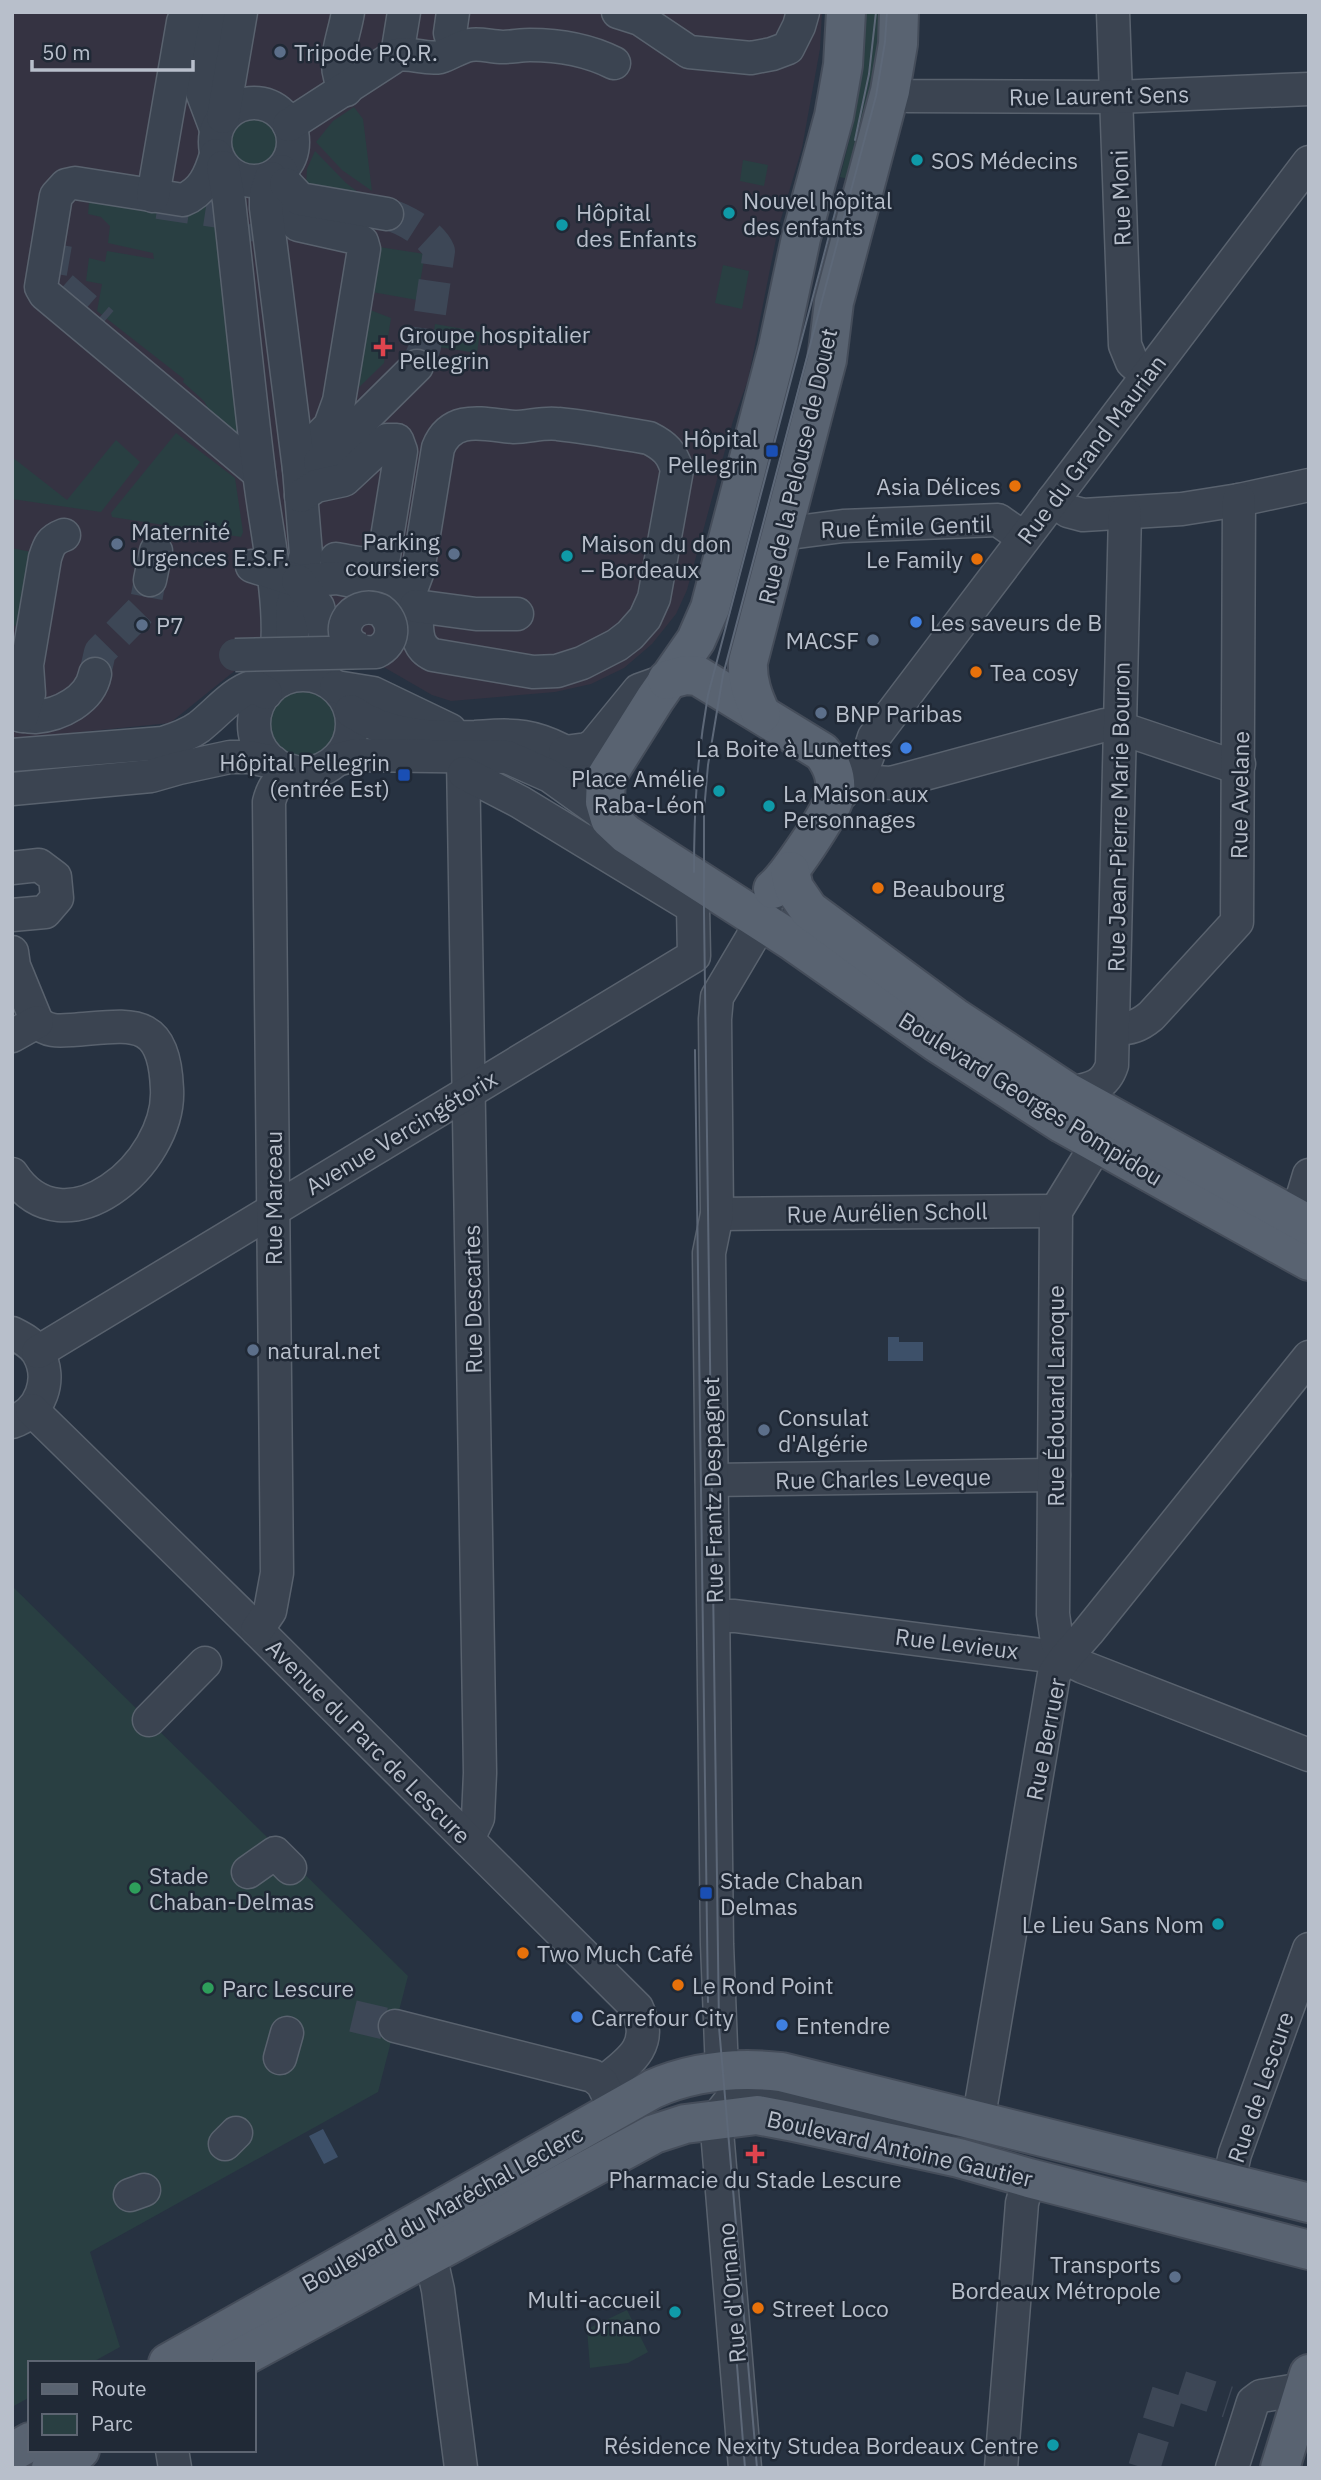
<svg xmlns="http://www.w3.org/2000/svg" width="1321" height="2480" font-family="'IBM Plex Sans',sans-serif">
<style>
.medical{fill:#353342}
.green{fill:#293f42}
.water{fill:#3d5069}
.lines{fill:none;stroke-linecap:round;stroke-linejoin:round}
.minor-tunnel{stroke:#3d4756;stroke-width:32;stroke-dasharray:32 16;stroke-linecap:butt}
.minor-casing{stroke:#59626e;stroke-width:35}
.major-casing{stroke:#454d5a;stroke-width:42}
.minor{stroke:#3b4451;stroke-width:32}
.major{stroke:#596371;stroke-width:38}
.tram{stroke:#5d6878;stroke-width:2}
.minor-bridge-casing{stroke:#59626e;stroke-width:35;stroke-linecap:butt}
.minor-bridge{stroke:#3b4451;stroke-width:32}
.service-dot{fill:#5c6f8a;stroke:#202936;stroke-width:2.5}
.culture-dot{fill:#0f9aa8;stroke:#202936;stroke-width:2.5}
.health-dot{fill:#e0444e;stroke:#202936;stroke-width:2.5}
.transit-dot{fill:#1a4fb4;stroke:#202936;stroke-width:2.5}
.food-dot{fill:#e8710a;stroke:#202936;stroke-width:2.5}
.shop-dot{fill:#3f7fe0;stroke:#202936;stroke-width:2.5}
.leisure-dot{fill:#2e9e5b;stroke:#202936;stroke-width:2.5}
.labels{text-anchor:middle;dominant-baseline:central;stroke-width:5;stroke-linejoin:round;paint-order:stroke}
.poi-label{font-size:23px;fill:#b8bfcb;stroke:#202936;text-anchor:start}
.street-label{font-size:23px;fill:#b8bfcb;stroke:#202936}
</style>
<rect width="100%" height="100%" fill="#273241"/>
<polygon class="medical" points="12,12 822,12 820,49 802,148 778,229 748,380 733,421 687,590 676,614 652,644 624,668 591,684 555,692 451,701 432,695 375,662 242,665 170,723 12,739"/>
<g class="green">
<polygon points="853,12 893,12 861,182 840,177 854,122 840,118"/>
<polygon points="354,107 363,119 372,191 342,170 316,142 333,121"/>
<circle cx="253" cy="144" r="29"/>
<polygon points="315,151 346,183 375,205 306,186 307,169"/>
<polygon points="743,160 768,165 764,186 740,181"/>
<polygon points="104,198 197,198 223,204 250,445 219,427 204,401 183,382 184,379 97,311 102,284 86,281 89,258 105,262 107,251 154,259 153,253 108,243 110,226 101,217 88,214 89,203"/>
<polygon points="379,247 425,254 417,300 372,292"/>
<polygon points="723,265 749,271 742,309 715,303"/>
<polygon points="365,308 391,318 384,363 350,396"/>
<polygon points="435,324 480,332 477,353 432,346"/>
<polygon points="176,433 235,478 243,532 241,537 112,517 111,513"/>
<polygon points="116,440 140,462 101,512 12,499 12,457 67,500"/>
<polygon points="12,548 31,552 27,628 12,625"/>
<circle cx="303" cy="723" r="35"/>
<polygon points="12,1586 408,1976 378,2092 90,2252 120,2347 91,2363 30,2363 30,2397 12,2407"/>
<polygon points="627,2310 648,2352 628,2363 590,2368 587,2329"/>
</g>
<g class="water">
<polygon points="888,1337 899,1337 899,1342 923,1342 923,1361 888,1361"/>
<polygon points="323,2129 338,2157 324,2164 309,2136"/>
</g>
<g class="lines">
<g class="minor-tunnel">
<path d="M158,203L239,215C251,221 252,228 254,241"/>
<path d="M387,214C404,219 432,234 439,251L425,347L417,366"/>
<polyline points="56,244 51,273 54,280 103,323"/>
<polyline points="95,674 100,652 145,606 150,580"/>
<polyline points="353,2016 395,2026"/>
<polyline points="1144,2468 1168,2391 1176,2385 1228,2402"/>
</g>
<defs>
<g id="minor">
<polyline points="210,12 200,77 202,92 216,129"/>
<polyline points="453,12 450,33 455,50"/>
<polyline points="618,12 640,19 689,52 751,58 772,54 788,48 799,26 803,12"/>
<polyline points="1113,12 1125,345 1132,362 1147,375"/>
<polyline points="397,55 404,12"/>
<path d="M346,90C329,65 344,39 348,12"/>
<polyline points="890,91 908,96 1116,97 1309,89"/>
<circle cx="254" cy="142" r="39"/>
<polyline points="223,117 241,12"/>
<path d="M289,125L397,55C412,52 425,60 440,57C450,54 459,47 470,45C481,43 491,47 503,47C512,47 521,45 530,45C559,45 588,50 614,63"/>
<path d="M216,155C210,175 203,192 183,200L75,183L66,185L56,196L41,287L45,294L259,473"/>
<path d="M223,167L229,201C239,291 248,382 259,472C266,535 290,628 270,688"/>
<path d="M281,171C287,186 288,214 298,225L356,238L362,242L364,249L339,401L330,426L308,448L299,469"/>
<polyline points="271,178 266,193 266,208 299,469 306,554 292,608 293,663 311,675"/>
<polyline points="286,184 300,199 387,214"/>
<polyline points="153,196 183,22 187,12"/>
<polyline points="320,462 417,366"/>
<path d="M301,496L316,486L344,480L387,440H397L401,451L384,556C374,570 351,561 336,559"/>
<polyline points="1053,500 1068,511 1083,515 1182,509 1239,500 1309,485"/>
<polyline points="783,528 797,532 843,526 998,520 1024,538"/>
<path d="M252,566L298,581L337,578L390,588L399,592L416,606C418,626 413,646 433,655L533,672L557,671L582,663L617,645L630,635L645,618L654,598L677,470C672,453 665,446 649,438C619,433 588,427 558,424C543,422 529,427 514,427C486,425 452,413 438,448L418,571L412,587L399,592"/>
<polyline points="150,580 156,551"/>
<polyline points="298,581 318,607 326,638"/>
<polyline points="416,606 476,614 517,614"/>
<circle cx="303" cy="724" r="49"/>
<polyline points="336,687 373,693 450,730"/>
<path d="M351,711C388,737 431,738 475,737C492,736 507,734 524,737C555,742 580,761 606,777"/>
<path d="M12,714C20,715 27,717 35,717C60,715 90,700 95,674"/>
<path d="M22,716L29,694L27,665L45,558C49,545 51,540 64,535"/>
<polyline points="565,752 587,749 594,745 639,690 667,680"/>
<path d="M12,755L163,743C176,739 188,735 199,727C217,713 232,693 254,686L266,693"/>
<polyline points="463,757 480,1773 478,1818 468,1839"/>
<polyline points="336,760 356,755 507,757 550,776 610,819"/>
<polyline points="856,781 891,783 1105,725 1120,728 1230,765 1239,764"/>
<polyline points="12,789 151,776 179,768 230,757 249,757 273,762"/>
<path d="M834,801C860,777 864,771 874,737L1309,162"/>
<polyline points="12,868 39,865 55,877 57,898 45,912 12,915"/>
<path d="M12,952L14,966L37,1022C48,1032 58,1031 72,1030C130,1026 164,1014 167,1089C171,1164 64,1254 12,1174"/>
<path d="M1114,1029C1130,1029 1139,1026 1151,1016L1237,922L1239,500"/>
<polyline points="12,1036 37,1022"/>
<path d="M1069,1093C1090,1089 1105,1087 1112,1065L1125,513"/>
<polyline points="717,1214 1056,1211"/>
<polyline points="1291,1216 1303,1195 1309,1175"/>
<path d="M12,1333C22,1338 32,1343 38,1353C53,1379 41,1413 12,1422"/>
<polyline points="38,1352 694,956 693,907 520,802 464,773"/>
<path d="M32,1410L257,1630L637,2008C655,2046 629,2062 602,2083"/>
<polyline points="712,1480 1054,1475"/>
<polyline points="714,1616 735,1616 1065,1658 1083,1667 1309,1755"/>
<path d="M257,1630L270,1611L277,1573L269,802C273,786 279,780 292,771"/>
<polyline points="1065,1658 1057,1642 1053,1614 1056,1211 1097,1144"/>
<polyline points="149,1720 205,1663"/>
<polyline points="248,1872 275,1853 290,1868"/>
<polyline points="395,2026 593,2076 602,2083 610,2099"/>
<polyline points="280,2058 287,2033"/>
<polyline points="722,2071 717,1944 709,1253 717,1214 715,1019 717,997 762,921 767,900"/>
<polyline points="225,2144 236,2133"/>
<polyline points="1228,2185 1235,2154 1309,1949"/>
<polyline points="130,2195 144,2190"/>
<polyline points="425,2256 434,2272 438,2290 461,2468"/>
<polyline points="172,2450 175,2468"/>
<polyline points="745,2468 716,2119 730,2101 756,2094 789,2097 882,2117 978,2122 1054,1674 1065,1658 1088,1632 1309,1357"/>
<polyline points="1001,2468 1022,2203 1029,2178"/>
<polyline points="1232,2468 1253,2402 1261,2396 1304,2389"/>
</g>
<g id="major">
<polyline points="846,12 843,65 834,116 801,238 778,347 710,608 696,640 655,699 606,777 605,802 610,819 626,834 791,940 936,1042 1063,1124 1309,1261"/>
<path d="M667,680L686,675L698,676L822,752C833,766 838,780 834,798C831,813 786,879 773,889"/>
<path d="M761,714C753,697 747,681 748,662L827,360L834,302L890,91L898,44L899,12"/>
<polyline points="790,871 794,888 809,910 954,1017 1069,1093 1309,1225"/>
<path d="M168,2363L653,2089C694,2071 736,2067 781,2072L1309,2203"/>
<polyline points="231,2363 654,2134 685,2124 757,2115 789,2121 959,2158 1029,2178 1309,2250"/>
<polyline points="12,2452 30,2442"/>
<polyline points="51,2468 80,2450"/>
<polyline points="1280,2468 1309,2374"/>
</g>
</defs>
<use href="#minor" class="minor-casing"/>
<use href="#major" class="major-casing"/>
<use href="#minor" class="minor"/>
<use href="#major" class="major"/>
<g class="tram">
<polyline points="855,140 869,74 876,12"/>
<path d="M694,872C694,808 697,758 708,695L841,190"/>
<polyline points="695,1050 708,2002"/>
<polyline points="737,2365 745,2468"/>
<polyline points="757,2468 719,2027 704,913 704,811 708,765 723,675 876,96 885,42 887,12"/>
</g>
<defs>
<path id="minor-bridge" d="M235,655L376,652C395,643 396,622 380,610C350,598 330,636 359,649"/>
</defs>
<use href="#minor-bridge" class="minor-bridge-casing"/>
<use href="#minor-bridge" class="minor-bridge"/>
</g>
<g class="service-dot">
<circle cx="280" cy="52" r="7"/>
<circle cx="117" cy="544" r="7"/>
<circle cx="454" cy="554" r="7"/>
<circle cx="142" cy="625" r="7"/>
<circle cx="873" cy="640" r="7"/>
<circle cx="821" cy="713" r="7"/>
<circle cx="253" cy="1350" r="7"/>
<circle cx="764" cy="1430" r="7"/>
<circle cx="1175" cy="2277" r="7"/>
</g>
<g class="culture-dot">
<circle cx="917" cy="160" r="7"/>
<circle cx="729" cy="213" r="7"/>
<circle cx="562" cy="225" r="7"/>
<circle cx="567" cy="556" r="7"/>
<circle cx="719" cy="791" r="7"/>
<circle cx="769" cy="806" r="7"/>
<circle cx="1218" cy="1924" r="7"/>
<circle cx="675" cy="2312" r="7"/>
<circle cx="1053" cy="2445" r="7"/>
</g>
<g class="health-dot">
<path d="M379.5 336.5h7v7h7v7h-7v7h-7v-7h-7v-7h7z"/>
<path d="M751.5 2143.5h7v7h7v7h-7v7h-7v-7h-7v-7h7z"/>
</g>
<g class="transit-dot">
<rect x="765" y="444" width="14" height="14" rx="3.5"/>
<rect x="397" y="768" width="14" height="14" rx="3.5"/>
<rect x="699" y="1886" width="14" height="14" rx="3.5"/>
</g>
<g class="food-dot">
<circle cx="1015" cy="486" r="7"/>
<circle cx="977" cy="559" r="7"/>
<circle cx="976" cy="672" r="7"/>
<circle cx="878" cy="888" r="7"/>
<circle cx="523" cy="1953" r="7"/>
<circle cx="678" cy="1985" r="7"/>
<circle cx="758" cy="2308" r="7"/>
</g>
<g class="shop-dot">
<circle cx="916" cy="622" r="7"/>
<circle cx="906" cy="748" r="7"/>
<circle cx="577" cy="2017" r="7"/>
<circle cx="782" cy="2025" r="7"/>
</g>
<g class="leisure-dot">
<circle cx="135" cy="1888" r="7"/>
<circle cx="208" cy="1988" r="7"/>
</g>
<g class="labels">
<g class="poi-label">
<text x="294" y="52">Tripode P.Q.R.</text>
<text x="931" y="160">SOS Médecins</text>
<text x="743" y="200">Nouvel hôpital<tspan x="743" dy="26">des enfants</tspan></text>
<text x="576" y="212">Hôpital<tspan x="576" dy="26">des Enfants</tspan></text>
<text x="399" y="334">Groupe hospitalier<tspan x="399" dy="26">Pellegrin</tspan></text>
<text x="758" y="438" text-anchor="end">Hôpital<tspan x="758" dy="26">Pellegrin</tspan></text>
<text x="1001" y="486" text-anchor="end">Asia Délices</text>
<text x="131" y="531">Maternité<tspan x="131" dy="26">Urgences E.S.F.</tspan></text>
<text x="440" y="541" text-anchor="end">Parking<tspan x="440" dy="26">coursiers</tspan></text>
<text x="581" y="543">Maison du don<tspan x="581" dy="26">– Bordeaux</tspan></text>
<text x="963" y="559" text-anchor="end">Le Family</text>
<text x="930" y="622">Les saveurs de B</text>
<text x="156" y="625">P7</text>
<text x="859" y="640" text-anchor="end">MACSF</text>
<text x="990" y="672">Tea cosy</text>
<text x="835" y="713">BNP Paribas</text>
<text x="892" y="748" text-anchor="end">La Boite à Lunettes</text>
<text x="390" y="762" text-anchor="end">Hôpital Pellegrin<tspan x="390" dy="26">(entrée Est)</tspan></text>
<text x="705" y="778" text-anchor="end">Place Amélie<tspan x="705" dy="26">Raba-Léon</tspan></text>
<text x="783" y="793">La Maison aux<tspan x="783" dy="26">Personnages</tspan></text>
<text x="892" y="888">Beaubourg</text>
<text x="267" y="1350">natural.net</text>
<text x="778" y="1417">Consulat<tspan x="778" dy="26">d'Algérie</tspan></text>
<text x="149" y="1875">Stade<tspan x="149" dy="26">Chaban-Delmas</tspan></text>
<text x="720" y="1880">Stade Chaban<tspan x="720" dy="26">Delmas</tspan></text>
<text x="1204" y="1924" text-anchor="end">Le Lieu Sans Nom</text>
<text x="537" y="1953">Two Much Café</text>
<text x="692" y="1985">Le Rond Point</text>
<text x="222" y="1988">Parc Lescure</text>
<text x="591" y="2017">Carrefour City</text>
<text x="796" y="2025">Entendre</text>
<text x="755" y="2179" text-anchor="middle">Pharmacie du Stade Lescure</text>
<text x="1161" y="2264" text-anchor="end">Transports<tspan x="1161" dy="26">Bordeaux Métropole</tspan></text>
<text x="661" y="2299" text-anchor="end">Multi-accueil<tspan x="661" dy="26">Ornano</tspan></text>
<text x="772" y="2308">Street Loco</text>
<text x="1039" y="2445" text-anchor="end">Résidence Nexity Studea Bordeaux Centre</text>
</g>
<g class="street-label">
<text transform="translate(1099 95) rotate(-1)">Rue Laurent Sens</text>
<text transform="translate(1120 198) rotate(-92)">Rue Moni</text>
<text transform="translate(1091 449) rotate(-53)">Rue du Grand Maurian</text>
<text transform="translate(797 466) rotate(-77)">Rue de la Pelouse de Douet</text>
<text transform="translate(906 526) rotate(-2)">Rue Émile Gentil</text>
<text transform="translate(1239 795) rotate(-89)">Rue Avelane</text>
<text transform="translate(1118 817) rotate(-89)">Rue Jean-Pierre Marie Bouron</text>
<text transform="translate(1031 1098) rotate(32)">Boulevard Georges Pompidou</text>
<text transform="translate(401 1132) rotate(-31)">Avenue Vercingétorix</text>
<text transform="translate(273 1198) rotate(-90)">Rue Marceau</text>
<text transform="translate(887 1212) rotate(-1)">Rue Aurélien Scholl</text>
<text transform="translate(472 1299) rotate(-91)">Rue Descartes</text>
<text transform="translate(1055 1396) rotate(-90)">Rue Édouard Laroque</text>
<text transform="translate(883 1478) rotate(-1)">Rue Charles Leveque</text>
<text transform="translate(712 1490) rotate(-91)">Rue Frantz Despagnet</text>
<text transform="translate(957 1643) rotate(7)">Rue Levieux</text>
<text transform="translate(1045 1739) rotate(-79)">Rue Berruer</text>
<text transform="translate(369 1741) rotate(45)">Avenue du Parc de Lescure</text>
<text transform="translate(1260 2087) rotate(-71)">Rue de Lescure</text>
<text transform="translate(900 2148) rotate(13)">Boulevard Antoine Gautier</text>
<text transform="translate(442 2208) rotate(-29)">Boulevard du Maréchal Leclerc</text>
<text transform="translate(731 2293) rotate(-95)">Rue d'Ornano</text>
</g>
</g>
<rect width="1321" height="2480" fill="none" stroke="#b8bfcb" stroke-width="28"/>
<rect x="28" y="2361" width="228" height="91" fill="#202936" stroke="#5d6572" stroke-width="2"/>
<rect x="42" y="2384" width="35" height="10" fill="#596371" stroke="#5d6572" stroke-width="2"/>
<text x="91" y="2396" font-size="21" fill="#b8bfcb">Route</text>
<rect x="42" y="2414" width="35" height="21" fill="#293f42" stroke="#5d6572" stroke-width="2"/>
<text x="91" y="2431" font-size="21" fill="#b8bfcb">Parc</text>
<path d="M32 60v10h161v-10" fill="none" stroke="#b8bfcb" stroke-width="3.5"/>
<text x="42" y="60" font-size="21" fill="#b8bfcb" stroke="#202936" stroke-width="5" paint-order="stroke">50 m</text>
</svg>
